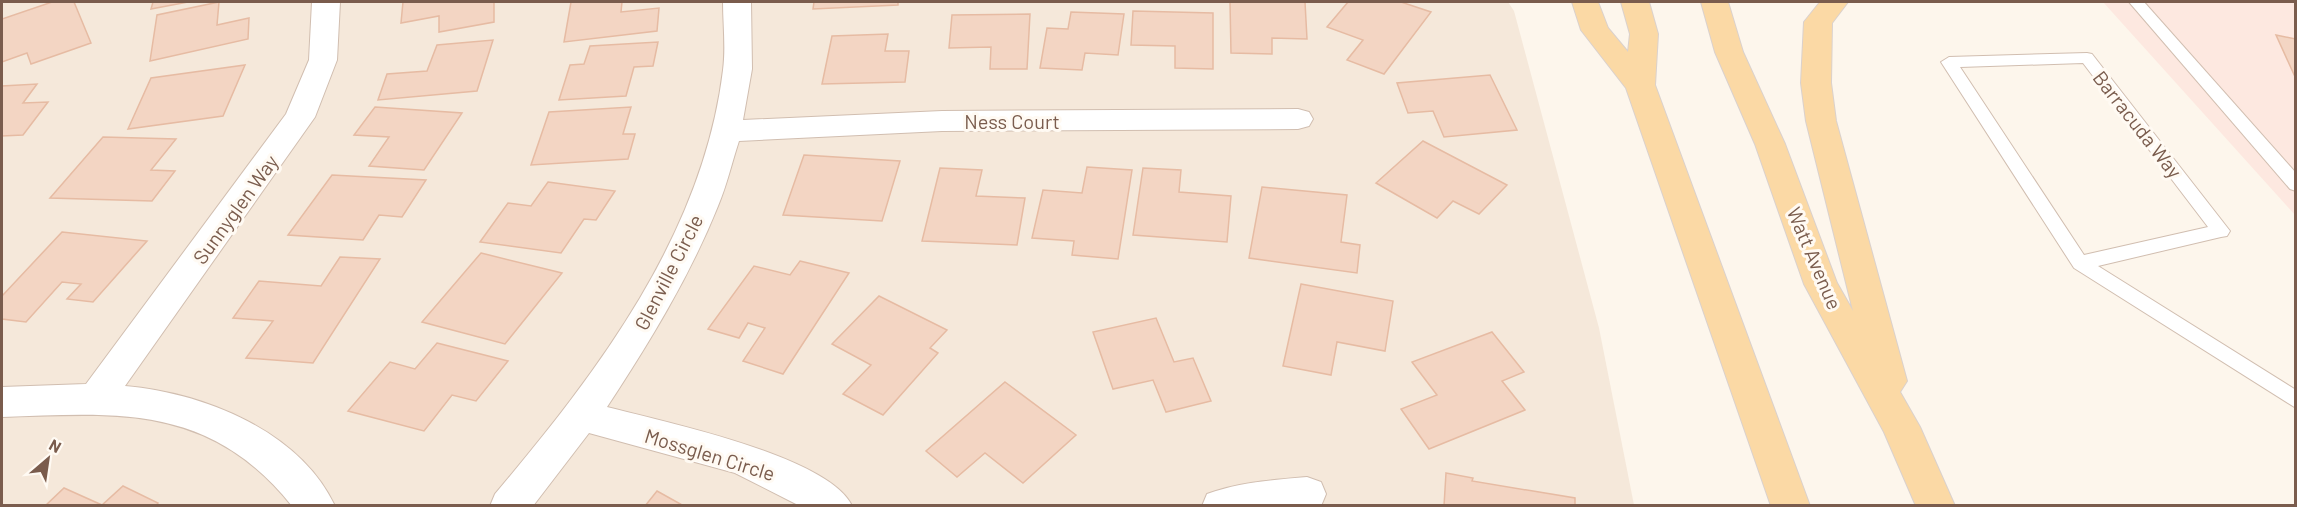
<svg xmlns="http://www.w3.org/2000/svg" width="2297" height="507" font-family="Barlow,sans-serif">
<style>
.residential{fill:#f5e8da}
.commercial{fill:#fde8e0}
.building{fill:#f3d5c3;stroke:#e6bba3;stroke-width:1.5}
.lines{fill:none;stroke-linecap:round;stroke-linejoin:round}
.service-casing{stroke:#d1beb0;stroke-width:2}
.minor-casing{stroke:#d1beb0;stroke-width:2}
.primary-casing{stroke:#dad1cd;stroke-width:2}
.service{fill:#fff;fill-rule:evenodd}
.minor{fill:#fff;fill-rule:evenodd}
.primary{fill:#fbd9a5;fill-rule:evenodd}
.labels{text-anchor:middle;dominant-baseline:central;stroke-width:6;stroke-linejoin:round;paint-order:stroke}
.street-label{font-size:20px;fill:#7a5c4d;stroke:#fffaf3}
</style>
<rect width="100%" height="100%" fill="#fdf6ec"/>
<polygon class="residential" points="2,2 1508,2 1514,11 1599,328 1634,505 2,505"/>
<polygon class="commercial" points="2103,2 2295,2 2295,215"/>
<g class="building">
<polygon points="52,2 74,2 91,43 31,64 27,53 2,62 2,19"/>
<polygon points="153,2 188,2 151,9"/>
<polygon points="219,2 217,25 249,18 248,39 150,61 157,15"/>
<polygon points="403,2 494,2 494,22 439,32 439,16 401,23"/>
<polygon points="571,2 622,2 621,12 659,8 657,31 564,42"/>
<polygon points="814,2 898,2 898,5 813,9"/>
<polygon points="1230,2 1305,2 1307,39 1272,38 1272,54 1231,53"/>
<polygon points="1348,2 1401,2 1431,12 1384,74 1347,60 1363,40 1327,27"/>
<polygon points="1133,11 1213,13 1213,69 1175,68 1175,46 1131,45"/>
<polygon points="1071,12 1124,14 1118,55 1085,53 1082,70 1040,68 1047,28 1068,29"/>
<polygon points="1030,14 1027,69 990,69 991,47 949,48 952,15"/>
<polygon points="888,34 885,51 909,51 905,82 822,84 832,36"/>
<polygon points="2276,35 2296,39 2296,79"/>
<polygon points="493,40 477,91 378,100 387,74 427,71 437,45"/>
<polygon points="658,42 653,66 634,67 626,96 559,100 570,65 584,64 590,46"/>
<polygon points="245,65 223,116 128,129 151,78"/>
<polygon points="1490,75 1517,130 1444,137 1433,111 1408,113 1397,83"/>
<polygon points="37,84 23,103 48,102 23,135 2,136 2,86"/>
<polygon points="375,107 462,113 424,170 369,166 389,137 354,135"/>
<polygon points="631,107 623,134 635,134 628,159 531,165 549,112"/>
<polygon points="103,137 176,139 151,170 175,171 152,201 50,198"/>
<polygon points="1423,141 1507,185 1479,214 1453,201 1437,218 1376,183"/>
<polygon points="804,155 900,161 882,221 783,215"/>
<polygon points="1087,167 1132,170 1118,259 1072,255 1074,241 1032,238 1043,190 1082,193"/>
<polygon points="940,168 982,170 976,196 1025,198 1017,245 922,241"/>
<polygon points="1143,168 1181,170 1179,192 1231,196 1227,242 1133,235"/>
<polygon points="332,175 426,180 402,217 379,215 363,240 288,235"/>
<polygon points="548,182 615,191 596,220 584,219 561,253 480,242 508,203 531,206"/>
<polygon points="1262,187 1347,195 1341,242 1360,245 1357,273 1249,258"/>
<polygon points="62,232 147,241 93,302 67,299 81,284 62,282 26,322 2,319 2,296"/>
<polygon points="481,253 562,273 505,344 422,322"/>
<polygon points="340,257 380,259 313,363 246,358 273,321 233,318 259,281 321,286"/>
<polygon points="800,261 849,273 783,374 743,361 765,328 748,323 739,338 708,329 754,266 790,275"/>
<polygon points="1301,284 1393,301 1385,351 1337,342 1331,375 1283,366"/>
<polygon points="879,296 947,330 930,348 938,353 883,415 843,394 871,365 832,344"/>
<polygon points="1156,318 1174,362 1193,358 1211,401 1166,412 1153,380 1113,389 1093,332"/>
<polygon points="1492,332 1524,372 1502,381 1525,410 1429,449 1401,409 1437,395 1412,362"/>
<polygon points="437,343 508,361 476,401 452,395 424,431 348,411 390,362 415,369"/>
<polygon points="1005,382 1076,435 1023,483 985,453 957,477 926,451"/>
<polygon points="1446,473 1473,478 1472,481 1575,498 1575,506 1444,506"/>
<polygon points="123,486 158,503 156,506 45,506 64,488 102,505"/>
<polygon points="657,491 684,506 645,506"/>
</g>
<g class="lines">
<defs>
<g id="service">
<polygon points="2129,2 2144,2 2296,173 2296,191 2290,189"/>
<path d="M2087,53L2092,54L2230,231L2227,236L2221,237L2098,266L2296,390V408L2074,268L1941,62L1949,57ZM2083,63L2208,227L2084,255L1960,67Z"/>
</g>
<g id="minor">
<path d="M312,2H340L337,60L315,117L125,386C203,393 299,430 335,506H292C210,404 120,413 2,417V387L86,384L286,114L309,60Z"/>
<path d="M723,2H751L752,69L743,120L942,111L1298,109L1309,112L1313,119L1309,126L1298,129L942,131L739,141C732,162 727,185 718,206C689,278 649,343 607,407C661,421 829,456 852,506H800L735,473L589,433L533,506H490L495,494C598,372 703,234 723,70C726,48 723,24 723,2Z"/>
<path d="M1307,477L1321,482L1326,494L1321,506H1202L1207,494C1240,482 1273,480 1307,477Z"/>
</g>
<g id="primary">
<polygon points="1572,2 1598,2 1608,28 1628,52 1630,34 1621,2 1649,2 1658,34 1655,85 1810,506 1771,506 1626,88 1581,30"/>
<polygon points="1701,2 1728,2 1743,52 1785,144 1837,283 1853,311 1806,121 1801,83 1804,22 1820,2 1848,2 1832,23 1831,83 1836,121 1907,381 1900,392 1920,427 1955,506 1916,506 1884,432 1804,284 1755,144 1715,52"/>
</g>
</defs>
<use href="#service" class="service-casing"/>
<use href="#minor" class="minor-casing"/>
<use href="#primary" class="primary-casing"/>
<use href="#service" class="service"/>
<use href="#minor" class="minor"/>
<use href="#primary" class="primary"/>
</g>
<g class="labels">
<g class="street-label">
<text x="1012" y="121">Ness Court</text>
<text transform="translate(2138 124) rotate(52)">Barracuda Way</text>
<text transform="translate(235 209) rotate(-54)">Sunnyglen Way</text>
<text transform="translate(1815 258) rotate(67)">Watt Avenue</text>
<text transform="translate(668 272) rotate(-63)">Glenville Circle</text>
<text transform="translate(710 454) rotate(17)">Mossglen Circle</text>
</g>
</g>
<rect width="2297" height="507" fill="none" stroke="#7a5c4d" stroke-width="6"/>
<g transform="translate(48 459) rotate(29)" stroke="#fffaf3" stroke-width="4.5" paint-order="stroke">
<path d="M0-4.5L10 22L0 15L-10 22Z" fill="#7a5c4d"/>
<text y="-9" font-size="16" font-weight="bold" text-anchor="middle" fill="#7a5c4d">N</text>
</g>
</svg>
